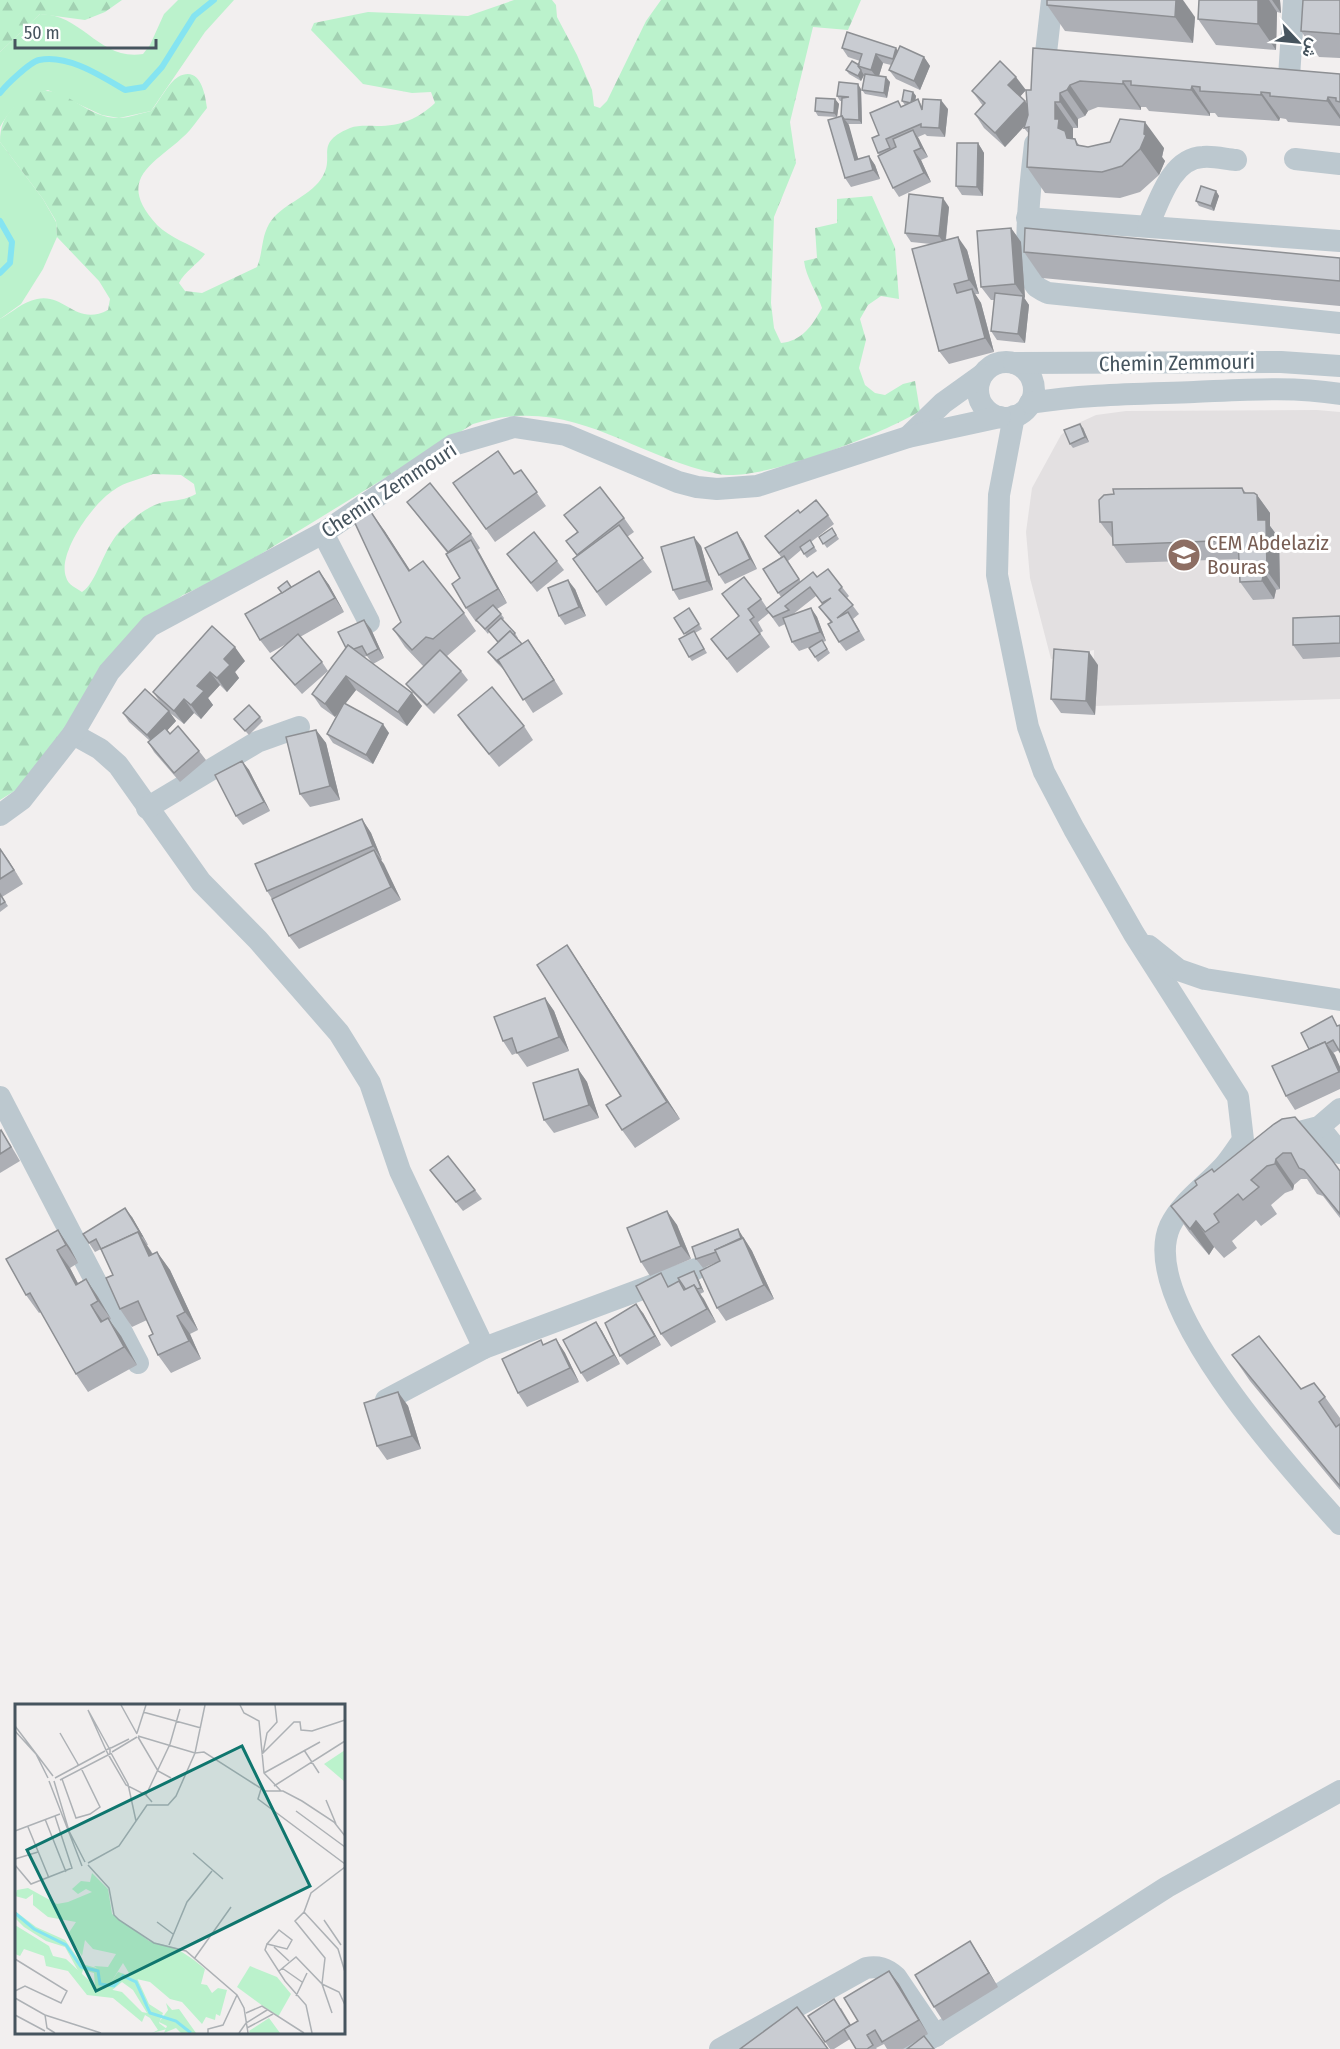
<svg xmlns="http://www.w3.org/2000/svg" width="1340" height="2049" font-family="'Fira Sans Condensed',Vazirmatn,sans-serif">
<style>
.education{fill:#e3e0e1}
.grass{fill:#bbf2cc}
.forest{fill:url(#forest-firs);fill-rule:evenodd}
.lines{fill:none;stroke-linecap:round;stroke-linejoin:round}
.stream{stroke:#85e4f1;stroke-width:6}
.minor{stroke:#bcc8cf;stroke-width:22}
.wall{fill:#adafb5;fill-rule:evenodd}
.shaded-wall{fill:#8d8f93}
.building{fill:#c9ccd2;stroke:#8d8f93;stroke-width:1.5}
.labels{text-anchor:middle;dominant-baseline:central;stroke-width:6;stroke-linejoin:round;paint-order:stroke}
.street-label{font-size:21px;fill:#46545e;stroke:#fff}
.education-label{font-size:21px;fill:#785e54;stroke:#fff;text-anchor:start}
.inset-river{fill:none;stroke:#85e4f1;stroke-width:3}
.inset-road{fill:none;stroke:#adb1b5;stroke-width:1.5}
.view{fill:#0f766e;fill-opacity:0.15;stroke:#0f766e;stroke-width:3}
.inset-edge{fill:none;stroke:#46545e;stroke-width:3}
</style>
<defs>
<pattern id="forest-firs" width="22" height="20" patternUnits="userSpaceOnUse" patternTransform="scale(1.5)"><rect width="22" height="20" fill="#bbf2cc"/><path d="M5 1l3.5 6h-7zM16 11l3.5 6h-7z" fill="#a2d1b2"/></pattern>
</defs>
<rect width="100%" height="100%" fill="#f2efef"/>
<polygon class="education" points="1317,410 1340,412 1340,699 1093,706 1094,650 1051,659 1030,578 1026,532 1032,488 1061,435 1072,426 1096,415 1126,411"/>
<g class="grass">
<path d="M178,0H234L205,32L151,111L119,118L102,115L48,90C24,98 13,104 0,127V52L40,14C83,14 99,61 143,54L150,45L164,14Z"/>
<polygon points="0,142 43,199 56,222 57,237 43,269 21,304 0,319"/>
</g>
<g class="forest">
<polygon points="0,0 122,0 105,12 85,20 40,14 0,52"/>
<path d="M514,0H552L556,5L557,17L577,55L592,90L594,106L600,108L607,101L646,21L661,0H861L848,30L813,27L790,122L796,163L774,217L771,303L774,328L781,343C802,341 812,326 822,308C817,292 806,278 804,261L817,258L815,228L837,223V199L872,196L895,248L899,299L881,296L868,305L860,319L866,340L859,368L865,385L875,393L885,395L903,384L915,381L920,411C883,434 759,483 718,474C627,455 573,394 473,424L230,573L183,595L138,627L29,782L0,800V319C13,312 22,302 37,299C65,293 76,327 108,310L110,299L99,281L57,237L56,221L43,199L0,142C0,127 4,116 16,105C58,67 76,118 119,118C129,118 141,113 151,111C159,102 168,83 178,77C200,65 205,93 207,108C201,115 196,123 190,130C161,162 111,175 157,225C170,238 190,244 205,254C197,265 185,271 179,283L185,291L202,293L257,267C263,253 261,238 269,224C281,204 308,198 321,179C337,156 312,144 350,128C358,125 369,126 377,126C401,126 418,119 435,103L431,92L412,93L363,84L311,30L314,23L368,12L468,16ZM153,474L181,475L194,484L196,494C185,500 177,500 164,502C149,505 132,519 121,530C103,548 97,583 82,592C76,588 68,585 66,577C57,553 94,502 114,490C124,482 141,479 153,474Z"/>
</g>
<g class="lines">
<g class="stream">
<path d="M0,93C6,85 30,62 39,60C68,54 101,76 125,90L144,87L162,67L194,16L214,0"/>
<polyline points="0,221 12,242 10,263 0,273"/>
</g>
<g class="minor">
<polyline points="1289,77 1294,0"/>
<polyline points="1043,79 1052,0"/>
<path d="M1035,144C1032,171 1019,266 1036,286C1039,289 1044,291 1048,293L1340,323"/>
<polyline points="1295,159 1340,164"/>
<polyline points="1027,218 1340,241"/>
<path d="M1148,226C1159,202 1171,158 1203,157C1214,156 1225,159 1236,160"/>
<circle cx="1006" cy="390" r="28"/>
<polyline points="1014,363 1281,362 1340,366"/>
<path d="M1030,403C1085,394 1139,394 1194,392C1242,390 1292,386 1340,394"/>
<path d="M1014,416L999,495L997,575L1028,727L1044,772L1074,829L1134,934L1238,1097L1243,1140C1237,1148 1231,1158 1224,1166C1206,1186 1182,1201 1170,1226C1136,1301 1292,1471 1340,1524"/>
<polyline points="908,437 943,403 982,375"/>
<polyline points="323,533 369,622"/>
<polyline points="73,734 100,749 118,765 201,882 258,940 339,1033 370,1083 400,1171 484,1348"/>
<polyline points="147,808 257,742 299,727"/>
<polyline points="0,815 22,799 73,734 109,672 150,626 323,533 453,445 514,427 566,435 678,482 697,487 717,489 757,486 908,437 1000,417"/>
<polyline points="1149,946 1179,970 1205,979 1340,1000"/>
<polyline points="0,1097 138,1363"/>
<polyline points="1319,1127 1340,1153"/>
<polyline points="1277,1138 1319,1127 1340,1109"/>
<polyline points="386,1400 484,1348 696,1269"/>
<path d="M720,2049L866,1968C878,1966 886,1968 896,1977L936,2036"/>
<polyline points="914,2049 1167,1887 1340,1791"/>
</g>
</g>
<g class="wall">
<polygon points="1199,0 1280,0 1281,13 1277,12 1276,50 1216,45 1198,19"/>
<polygon points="1340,0 1340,58 1319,57 1301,31"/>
<polygon points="1047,5 1195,17 1193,43 1065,31"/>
<polygon points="842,48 898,51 924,57 930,66 920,90 896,79 889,70 891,65 883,63 879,76 890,82 887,98 865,94 862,90 864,75 861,81 849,74 846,70 859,65 860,61 848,57"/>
<path d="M1033,48L1340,74V126L1288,122L1286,119L1280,118L1279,121L1218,117L1215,113H1210V116L1149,111L1146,107H1141V110L1098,107L1088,111L1085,116L1078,119V128H1073V139H1075L1079,145L1088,147L1164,148L1162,157L1165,161L1159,175L1140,192L1120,198L1045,193L1027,167L1029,134L1024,128L1025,125L1005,147L984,128L975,114L983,106L972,91L1031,90ZM1026,90L1027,103L1020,96Z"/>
<polygon points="861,89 862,124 848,124 858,159 869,156 875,165 880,179 851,187 845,178 837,117 818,116 815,111 835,99 839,104 837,117 841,116 842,101 840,101 837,96"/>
<polygon points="913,92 916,96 915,101 918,99 922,106 948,109 945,137 927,136 925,134 918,137 928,157 921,160 931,182 899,197 893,188 878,153 902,106 905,105 902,101"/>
<polygon points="978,143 984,153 983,196 962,195 956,186"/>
<polygon points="1216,191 1219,196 1214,211 1199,206 1196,201"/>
<polygon points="949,207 946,240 967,250 979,294 975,294 981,303 994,352 949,364 939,351 931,244 911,242 905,233"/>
<polygon points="1011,228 1021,242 1025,298 1024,298 1029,305 1025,343 997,340 991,331 994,300 991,300 981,287"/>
<polygon points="1024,252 1340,258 1340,306 1042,278"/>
<polygon points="1083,428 1089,442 1073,448 1070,444"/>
<polygon points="521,470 546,506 495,542 453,483 514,474"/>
<polygon points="1242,488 1246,493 1257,495 1270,513 1270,526 1279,538 1280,589 1276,590 1274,599 1253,600 1240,582 1239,559 1126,563 1113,545 1113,539 1100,522"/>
<polygon points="407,502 471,534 480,548 478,550 507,603 497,609 504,618 503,620 515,633 518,638 517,639 522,644 538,654 563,694 533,713 507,673 495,661 488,652 498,643 489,632 488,634 477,621 476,622 466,608 460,578 448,554 417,515"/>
<polygon points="800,513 828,515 834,524 811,542 817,551 807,558 801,550 788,561 801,582 817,577 842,587 849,596 847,598 859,614 853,619 865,640 846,651 839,642 831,623 819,607 823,604 816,596 792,615 811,608 817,617 826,641 823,642 830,653 818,662 809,648 810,647 799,651 792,642 785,624 779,627 769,613 758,622 763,631 760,633 770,647 737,673 711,639 739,617 722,594 761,599 767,608 781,597 763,569 781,557 765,536"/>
<polygon points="564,515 624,518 634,532 627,537 652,572 606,606 573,559 577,556 566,541 577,532"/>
<polygon points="832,528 839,539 827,548 819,537"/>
<polygon points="384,530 410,570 464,613 476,631 447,656 461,671 468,680 434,714 413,693 406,684 424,667 405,647 393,629 401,622"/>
<polygon points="743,541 757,569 725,584 719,575"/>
<polygon points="701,546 713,590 679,600 673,590"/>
<polygon points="507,554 557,561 564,570 537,592"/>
<polygon points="319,571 329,585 344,612 300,637 322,662 328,671 302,694 278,667 271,658 288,643 270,653 260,640 291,587"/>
<polygon points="575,589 586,616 565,625 559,616"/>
<polygon points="689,608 702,629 695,633 707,653 692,661 689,657 686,635 674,618"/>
<polygon points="1340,616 1340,657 1303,659 1293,645"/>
<path d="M371,629L384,658L373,664L412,693L422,706L407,726L356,690L345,704L389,733L373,764L333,743L327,734L338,713L335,717L321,707L312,694ZM367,656L372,663L364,657Z"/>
<polygon points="245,661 235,672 239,678 227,692 220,685 208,698 213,705 201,719 194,713 184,724 169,712 176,721 167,730 170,734 199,751 206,760 180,782 154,752 148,742 150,741 129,722 123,713 162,705 153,692"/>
<polygon points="1098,665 1095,715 1061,713 1051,699"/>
<polygon points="458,715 524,726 533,740 499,767 467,728"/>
<polygon points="260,717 263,721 249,735 234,719"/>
<polygon points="316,730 326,743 340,800 310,807 300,794"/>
<polygon points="242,761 249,770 270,811 243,825 236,816"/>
<polygon points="362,819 371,833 382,860 381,860 401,900 299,949 289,936 272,899 267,891"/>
<polygon points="0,848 23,884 2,897 8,906 0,912"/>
<polygon points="579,963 680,1119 635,1148 622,1130 621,1096"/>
<polygon points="545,998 554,1011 569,1051 527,1067 517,1053 512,1055 503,1041"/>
<polygon points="1332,1016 1339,1050 1333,1053 1340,1067 1340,1089 1295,1110 1286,1096 1309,1049"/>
<polygon points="578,1069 587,1082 599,1118 554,1133 544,1120"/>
<polygon points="1274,1124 1340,1171 1340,1218 1323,1196 1317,1194 1307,1179 1301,1179 1294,1185 1293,1190 1285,1193 1271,1205 1277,1214 1261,1226 1256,1220 1232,1241 1237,1248 1224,1258 1214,1247 1209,1255 1189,1232 1171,1206"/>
<polygon points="0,1131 10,1144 20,1161 0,1173"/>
<polygon points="430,1170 475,1190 482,1199 463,1211"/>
<polygon points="667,1211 677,1225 691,1259 650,1276 641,1262"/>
<polygon points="132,1217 148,1245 147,1245 153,1254 157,1252 170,1270 198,1330 190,1334 201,1359 171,1373 158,1355 153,1334 147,1320 132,1327 120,1309 113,1275 101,1249 95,1252 89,1243"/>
<polygon points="58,1230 70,1248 78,1263 70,1268 78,1283 86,1279 98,1297 111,1319 109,1320 121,1336 137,1365 88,1392 76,1374 41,1312 39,1313 26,1295"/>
<polygon points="744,1238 752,1251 774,1299 726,1321 717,1308 715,1263 703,1268 696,1259"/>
<polygon points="694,1271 697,1276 704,1292 700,1294 716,1322 671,1347 661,1334 670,1286"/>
<polygon points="643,1313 661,1345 627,1365 620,1356"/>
<polygon points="596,1322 602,1331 620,1364 587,1382 581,1373"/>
<polygon points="556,1339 565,1353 579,1382 527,1407 518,1393"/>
<polygon points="1232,1355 1301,1389 1325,1397 1340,1418 1340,1490 1250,1381"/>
<polygon points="398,1392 408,1406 421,1449 387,1460 377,1446"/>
<polygon points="979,1955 998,1987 943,2021 934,2007"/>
<polygon points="889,1971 899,1984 928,2034 903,2049 887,2049 884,2044 876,2048 877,2049 856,2049 850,2039 834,2049 830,2049 808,2016 841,2008 851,2025 858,2021"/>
</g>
<g class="shaded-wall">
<polygon points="1176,0 1183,0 1195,17 1193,43 1175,17"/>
<polygon points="1258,0 1269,0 1277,12 1276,50 1258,24"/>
<polygon points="1272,0 1280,0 1281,13"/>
<polygon points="896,48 902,57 899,68 893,59"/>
<polygon points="876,54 883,63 878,79 871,70"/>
<polygon points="924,57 930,66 920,90 914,81"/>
<polygon points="861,70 864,75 861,81 858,76"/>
<polygon points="886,77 890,82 887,98 884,93"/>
<polygon points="1016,77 1026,90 1018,99 1008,85"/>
<polygon points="1123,81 1141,107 1141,110 1123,84"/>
<polygon points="858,84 861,89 862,124 859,120"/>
<polygon points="1070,85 1088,111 1085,116 1067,90"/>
<polygon points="1192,86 1210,113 1210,116 1191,90"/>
<polygon points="913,92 916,96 914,108 911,103"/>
<polygon points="1261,92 1280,118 1279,121 1261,95"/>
<polygon points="1060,93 1078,119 1078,128 1060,102"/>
<polygon points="1328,97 1340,115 1340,119 1327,101"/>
<polygon points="835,99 839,104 837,117 834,113"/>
<polygon points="941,100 948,109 945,137 939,128"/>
<polygon points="1025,101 1035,115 1005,147 995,133"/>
<polygon points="1055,102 1073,128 1073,139 1077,148 1058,128 1055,119"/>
<polygon points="842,116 849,125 861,169 855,160"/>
<polygon points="1145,122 1164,148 1162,157 1165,161 1159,175 1140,149"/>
<polygon points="913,130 919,139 928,157 921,148"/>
<polygon points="978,143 984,153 983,196 977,187"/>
<polygon points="914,151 921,160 931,182 924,173"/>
<polygon points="869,156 875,165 880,179 873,170"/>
<polygon points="1216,191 1219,196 1214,211 1211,206"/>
<polygon points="943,198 949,207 945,245 939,236"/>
<polygon points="1011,228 1021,242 1025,298 1015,284"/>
<polygon points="958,237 967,250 979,294 969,280"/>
<polygon points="972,289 981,303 994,352 985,338"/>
<polygon points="1023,296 1029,305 1025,343 1018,334"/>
<polygon points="1080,424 1083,428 1089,442 1085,437"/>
<polygon points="1257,495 1270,513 1270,526 1279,538 1280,589 1267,571 1258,520"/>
<polygon points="371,512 384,530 422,589 409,571"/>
<polygon points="737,532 743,541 757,569 750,559"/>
<polygon points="694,537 701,546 713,590 707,581"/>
<polygon points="471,540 480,554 507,603 498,589"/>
<polygon points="319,571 329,585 344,612 335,598"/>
<polygon points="1264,572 1276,590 1274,599 1262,581"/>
<polygon points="568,580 575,589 586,616 579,607"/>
<polygon points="811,608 817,617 826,641 820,632"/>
<polygon points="364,620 371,629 384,658 378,649"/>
<polygon points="528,640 538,654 563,694 554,680"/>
<polygon points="235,647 245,661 235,672 239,678 227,692 217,678 224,659"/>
<polygon points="1089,652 1098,665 1095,715 1086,701"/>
<polygon points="210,672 220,685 208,698 213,705 201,719 191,705 197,686"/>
<polygon points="346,676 356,690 335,717 325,704"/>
<polygon points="412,693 422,706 407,726 398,712"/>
<polygon points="184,699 194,713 184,724 174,711"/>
<polygon points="169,711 176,721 154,745 147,735"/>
<polygon points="383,724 389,733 373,764 366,755"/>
<polygon points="316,730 326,743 340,800 330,786"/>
<polygon points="242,761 249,770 270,811 264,802"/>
<polygon points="362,819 371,833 382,860 373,846"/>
<polygon points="0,848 9,861 23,884 14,870"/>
<polygon points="374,850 384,864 401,900 391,887"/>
<polygon points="567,945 579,963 680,1119 667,1102"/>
<polygon points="545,998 554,1011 569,1051 559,1037"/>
<polygon points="1325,1042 1335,1055 1340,1067 1340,1073"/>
<polygon points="578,1069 587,1082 599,1118 589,1105"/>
<polygon points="1276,1159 1294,1185 1293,1190 1275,1164"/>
<polygon points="125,1208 132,1217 148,1245 142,1236"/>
<polygon points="667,1211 677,1225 691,1259 681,1246"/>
<polygon points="1196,1221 1214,1247 1209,1255 1190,1229"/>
<polygon points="738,1229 752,1251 774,1299 764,1285 742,1242"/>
<polygon points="58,1230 70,1248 78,1263 66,1245"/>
<polygon points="138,1232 150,1250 162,1274 149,1256"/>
<polygon points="57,1250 70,1268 88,1303 76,1285"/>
<polygon points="157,1252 170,1270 198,1330 185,1312"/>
<polygon points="694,1271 697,1276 704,1292 701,1288"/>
<polygon points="86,1279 98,1297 111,1319 98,1301"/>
<polygon points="694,1285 704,1299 716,1322 707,1309"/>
<polygon points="636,1304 643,1313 661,1345 655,1336"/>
<polygon points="91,1305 104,1323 101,1322"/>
<polygon points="177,1316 190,1334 201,1359 189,1341"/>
<polygon points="108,1318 121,1336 137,1365 124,1347"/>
<polygon points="596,1322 602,1331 620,1364 614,1355"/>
<polygon points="556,1339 565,1353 579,1382 570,1368"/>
<polygon points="398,1392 408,1406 421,1449 412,1436"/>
<polygon points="970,1941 979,1955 998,1987 989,1973"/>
<polygon points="889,1971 899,1984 928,2034 919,2020"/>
</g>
<g class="building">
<polygon points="1047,0 1176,0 1175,17 1047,5"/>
<polygon points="1199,0 1258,0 1258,24 1198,19"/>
<polygon points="1303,0 1340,0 1340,34 1301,31"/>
<polygon points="847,32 896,48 893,59 876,54 871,70 858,66 862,54 842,48"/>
<polygon points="900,46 924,57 914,81 889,70"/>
<polygon points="1033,48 1340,74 1340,102 1336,101 1336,98 1328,97 1327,101 1270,96 1270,93 1261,92 1261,95 1200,91 1200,87 1192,86 1191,90 1131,85 1131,81 1123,81 1123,84 1080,81 1070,85 1067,90 1060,93 1060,102 1055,102 1055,119 1059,119 1058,128 1065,131 1067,138 1075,139 1077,145 1088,147 1110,142 1120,119 1145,122 1144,134 1146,135 1140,149 1122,166 1102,172 1027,167 1029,127 1024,128 1028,115 1026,90 1031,90"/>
<polygon points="852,61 859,65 858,66 861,70 858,76 846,70"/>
<polygon points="1000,61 1016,77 1008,85 1025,101 995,133 975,114 985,103 972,91"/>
<polygon points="865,74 886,77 884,93 862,90"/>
<polygon points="839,82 858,84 859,120 844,119 842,116 841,116 842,98 849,97 837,96"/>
<polygon points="904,90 913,92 911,103 902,101"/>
<polygon points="816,98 835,99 834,113 815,111"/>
<polygon points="918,99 922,110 923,99 941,100 939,128 921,127 921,124 886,139 890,148 878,153 872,138 879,135 870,113 898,101 901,107"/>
<polygon points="842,116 855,160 869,156 873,170 845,178 828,120"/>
<polygon points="913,130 921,148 914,151 924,173 893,188 878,156 896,147 893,139"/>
<polygon points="957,143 978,143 977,187 956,186"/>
<polygon points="1201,186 1216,191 1211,206 1196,201"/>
<polygon points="909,194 943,198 939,236 905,233"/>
<polygon points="1011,228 1015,284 981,287 977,231"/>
<polygon points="1025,228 1340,258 1340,281 1024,252"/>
<polygon points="958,237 969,280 954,284 957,293 972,289 985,338 939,351 912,249"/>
<polygon points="995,293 1023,296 1018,334 991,331"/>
<polygon points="1080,424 1085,437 1070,444 1064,430"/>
<polygon points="498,451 514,474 521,470 537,492 486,529 453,483"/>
<polygon points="430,483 471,534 448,552 407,502"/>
<polygon points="600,487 624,518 577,555 566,541 578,532 564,515"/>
<polygon points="1242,488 1244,493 1254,493 1257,495 1258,520 1266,520 1267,571 1264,572 1262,581 1240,582 1238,540 1113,545 1112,522 1100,522 1099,500 1104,495 1114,494 1113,489"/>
<polygon points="816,500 828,515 779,553 765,536 798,510 800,513"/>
<polygon points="371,512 409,571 423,561 464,613 433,639 426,637 412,650 393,629 401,622 354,521"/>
<polygon points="619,525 643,558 597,592 573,559"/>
<polygon points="832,528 836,535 823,544 819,537"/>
<polygon points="534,532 557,561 531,583 507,554"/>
<polygon points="737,532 750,559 719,575 705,548"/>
<polygon points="694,537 707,581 673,590 661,547"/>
<polygon points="471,540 498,589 466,608 452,584 460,578 446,554"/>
<polygon points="810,540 814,547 804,554 800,547"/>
<polygon points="784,556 799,579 778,593 763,569"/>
<polygon points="828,569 842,587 839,590 853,605 837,618 848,612 859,631 839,642 828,624 832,622 819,607 831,598 822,603 810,587 785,606 789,610 773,617 766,609 813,572 817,577"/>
<polygon points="319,571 335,598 260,640 245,614"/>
<polygon points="744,577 761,599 748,609 754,617 750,620 760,634 727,659 711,639 739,616 722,594"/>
<polygon points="568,580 579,607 559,616 548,588"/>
<polygon points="287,581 291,587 282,593 278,588"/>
<polygon points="493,605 501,614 485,629 476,620"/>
<polygon points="689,608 699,624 684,634 674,618"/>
<polygon points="811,608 820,632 792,642 783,618"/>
<polygon points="1340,616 1340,643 1293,645 1293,618"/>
<polygon points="501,618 515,633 513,635 510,631 498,642 488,630"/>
<polygon points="364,620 378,649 367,655 362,646 354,649 348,645 346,648 338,632"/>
<polygon points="212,626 235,647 224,659 230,665 217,678 210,672 197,686 204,691 191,705 184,699 174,711 153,692"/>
<polygon points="510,631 522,644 498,660 500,664 488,652"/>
<polygon points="694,631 704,649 689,657 679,639"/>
<polygon points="298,634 322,662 295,685 271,658"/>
<polygon points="528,640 554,680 523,700 498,660"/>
<polygon points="822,640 827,649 815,657 809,648"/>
<polygon points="348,645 412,693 398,712 346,676 325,704 312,694"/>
<polygon points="1054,649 1089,652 1086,701 1051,699"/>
<polygon points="440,650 461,671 427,705 406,684"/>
<polygon points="492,687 524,726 489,754 458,715"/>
<polygon points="145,689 169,711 147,735 123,713"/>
<polygon points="344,703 383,724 366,755 327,734"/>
<polygon points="249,705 260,717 245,731 234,719"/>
<polygon points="178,726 199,751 174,773 148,742 165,728 170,734"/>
<polygon points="316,730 330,786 300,794 286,737"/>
<polygon points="242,761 264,802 236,816 215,775"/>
<polygon points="362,819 373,846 267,891 255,864"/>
<polygon points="0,849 14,870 0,879"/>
<polygon points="374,850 391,887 289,936 272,899"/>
<polygon points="0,894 5,902 0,905"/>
<polygon points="567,945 667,1102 622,1130 606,1105 621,1096 537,965"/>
<polygon points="545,998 559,1037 517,1053 512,1038 503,1041 494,1017"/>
<polygon points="1332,1016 1337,1026 1340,1025 1340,1052 1333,1040 1326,1044 1325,1042 1309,1049 1301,1033"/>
<polygon points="1325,1042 1339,1072 1286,1096 1272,1066"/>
<polygon points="578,1069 589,1105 544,1120 533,1083"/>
<polygon points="1295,1117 1332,1160 1340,1171 1340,1214 1304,1170 1299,1168 1291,1153 1283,1153 1276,1159 1275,1164 1267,1166 1251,1180 1259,1187 1243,1200 1238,1194 1214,1214 1219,1222 1205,1232 1196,1221 1190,1229 1171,1206 1197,1185 1195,1181 1212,1169 1214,1172 1274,1124 1282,1119"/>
<polygon points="1,1130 11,1147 0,1154 0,1131"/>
<polygon points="448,1156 475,1190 456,1202 430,1170"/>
<polygon points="125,1208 142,1236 141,1236 138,1232 101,1249 96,1239 89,1243 83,1234"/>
<polygon points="667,1211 681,1246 641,1262 627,1228"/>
<polygon points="738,1229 741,1238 715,1250 716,1252 696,1259 692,1247"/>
<polygon points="58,1230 66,1245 57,1250 76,1285 86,1279 98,1301 91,1305 101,1322 108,1318 124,1347 76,1374 30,1293 26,1295 6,1259"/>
<polygon points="138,1232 149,1256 157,1252 185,1312 177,1316 189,1341 158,1355 149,1336 153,1334 138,1301 120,1309 106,1278 113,1275 101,1249"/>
<polygon points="743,1238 764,1285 717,1308 700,1271 720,1261 715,1250"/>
<polygon points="694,1271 701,1288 697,1289 694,1285 686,1290 678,1278"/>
<polygon points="661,1273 668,1287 679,1281 684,1290 694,1285 707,1309 661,1334 636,1286"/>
<polygon points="636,1304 655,1336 620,1356 605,1323"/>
<polygon points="596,1322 614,1355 581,1373 563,1340"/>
<polygon points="1259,1336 1301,1389 1314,1383 1325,1397 1319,1402 1336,1427 1340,1424 1340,1486 1232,1355"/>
<polygon points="556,1339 570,1368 518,1393 502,1359 541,1340 543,1345"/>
<polygon points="398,1392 412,1436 377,1446 364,1403"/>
<polygon points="970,1941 989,1973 934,2007 915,1975"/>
<polygon points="889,1971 919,2020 882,2042 875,2030 867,2035 873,2045 867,2049 856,2049 844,2029 858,2021 844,1998"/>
<polygon points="834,1999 850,2025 825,2042 808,2016"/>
<polygon points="797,2007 828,2049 740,2049"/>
<polygon points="924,2036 934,2049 907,2049"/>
</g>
<defs>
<symbol id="school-disc" viewBox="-11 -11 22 22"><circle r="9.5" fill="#8d6e63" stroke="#fff"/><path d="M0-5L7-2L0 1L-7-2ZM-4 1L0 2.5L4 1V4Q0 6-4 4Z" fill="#fff"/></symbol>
</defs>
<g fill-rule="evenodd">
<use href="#school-disc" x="1165" y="536" width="38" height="38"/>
</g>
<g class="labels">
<g class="street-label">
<text transform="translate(1177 363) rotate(-1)">Chemin Zemmouri</text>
<text transform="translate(389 490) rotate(-33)">Chemin Zemmouri</text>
</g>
<g class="education-label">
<text x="1207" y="543">CEM Abdelaziz<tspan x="1207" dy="24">Bouras</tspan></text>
</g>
</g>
<g transform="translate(15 1704)">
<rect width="330" height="330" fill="#f2efef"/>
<path d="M0,207L21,223L50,236L67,260L85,265L96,278L103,268L122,274L134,300L132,309L118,286L107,278L96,287L80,282L79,269L68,266L66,272L50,243L31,237L9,223L0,214ZM151,299L157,306L164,305L181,329H166L161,324L149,329L152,322L144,318L153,306ZM254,314L265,329H235L234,327Z" fill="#bbf2cc"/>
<path d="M330,46V78L309,60ZM77,169L93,185L97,210L134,237L161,244L179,256L190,265L186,280L192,281L197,289L203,284L212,286L205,312L201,310L200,316L191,313L187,320L167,298L155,295L135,278L117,274L108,259L95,280L90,279L87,268L79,262L93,263L101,250L78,245L70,236L67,252L53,230L61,218L33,213L18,201V190L11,195L0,192L2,186L13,184L42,200L53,198L77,188L71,185L63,190L57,185L66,177L75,178ZM0,221L34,242L38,252L51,255L80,282L107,288L127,308L132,309L134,300L148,309L144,319L152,325L137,329L143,326L135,314L130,311L127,318L98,294L72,291L53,267L31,262L29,252L9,245L5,252L0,250Z" fill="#bbf2cc"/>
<path d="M235,262L262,273L276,290L263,313L222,283Z" fill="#bbf2cc"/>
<path class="inset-river" d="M0,209L19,225L51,241L66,263L83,267L85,280L99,282L108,272L121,278L135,309L161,317L176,329"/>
<path class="inset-road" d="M106,1L122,30M225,1L229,9L244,17L249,69L266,87M260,1L262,18L252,29L248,49L279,18H285L286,26L297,27L330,16M73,6L91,46M73,6L94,44M128,8L186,24M0,22L38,72M0,27L21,50L33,74M45,29L64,62M122,29L131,1M123,32L180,49M123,33L143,67L156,74M96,44L114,35M289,46L304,69M97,48L122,33M96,49L113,80L121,117M180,49L189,48L250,87H268L287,97L319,118L330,132M93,50L111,81L131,91L137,98M249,69L305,38M40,74L90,47M47,75L61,114L75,110L85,103L66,64M45,76L95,50V44L91,46L93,50M34,77L67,162M39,77L54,127L70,158M259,82L330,37M246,85L243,95L330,160M131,91L155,40L165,5M311,96L321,120M281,107L330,143M30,115L51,168M13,123L34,174M0,127L45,110M178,149L208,175M0,155L23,148M73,159L104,142L132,101H153L161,92L180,49L190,1M0,161L16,180L57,164L40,112M73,161L94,184L99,211L104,216L139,239L171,247L222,291L229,304L233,329M330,163L296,189L289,208L280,217L310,254L307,280L324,288L330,301M289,208L323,245L330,268M309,216L326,241M142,218L158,230M252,240L264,226L277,236L272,245L252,240L250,246L270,277L291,301L297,329M154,241L172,198L197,167M259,243L274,257M0,255L52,287L46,299L10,282L0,287M179,255L216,203M267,264L287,278M264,267L281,253L307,280L317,309M281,292L292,269M0,294L30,311L32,324L40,329M231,309L247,302L289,329M0,311L30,327M30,311L86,329M232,324L258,310M193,329V325L208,321L222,291M224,329L231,319L252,306"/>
<path class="view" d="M227,42L295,182L81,287L12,146Z"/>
<rect width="330" height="330" class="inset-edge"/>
</g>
<g transform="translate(1298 42) rotate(116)" stroke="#ffffff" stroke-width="4.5" paint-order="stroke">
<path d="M0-4.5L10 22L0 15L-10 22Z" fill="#46545e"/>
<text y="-9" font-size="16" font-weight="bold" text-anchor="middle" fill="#46545e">ش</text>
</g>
<path d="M15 39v9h141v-9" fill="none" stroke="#46545e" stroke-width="3"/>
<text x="24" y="39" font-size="18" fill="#46545e" stroke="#ffffff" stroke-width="4.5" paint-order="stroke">50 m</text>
</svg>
